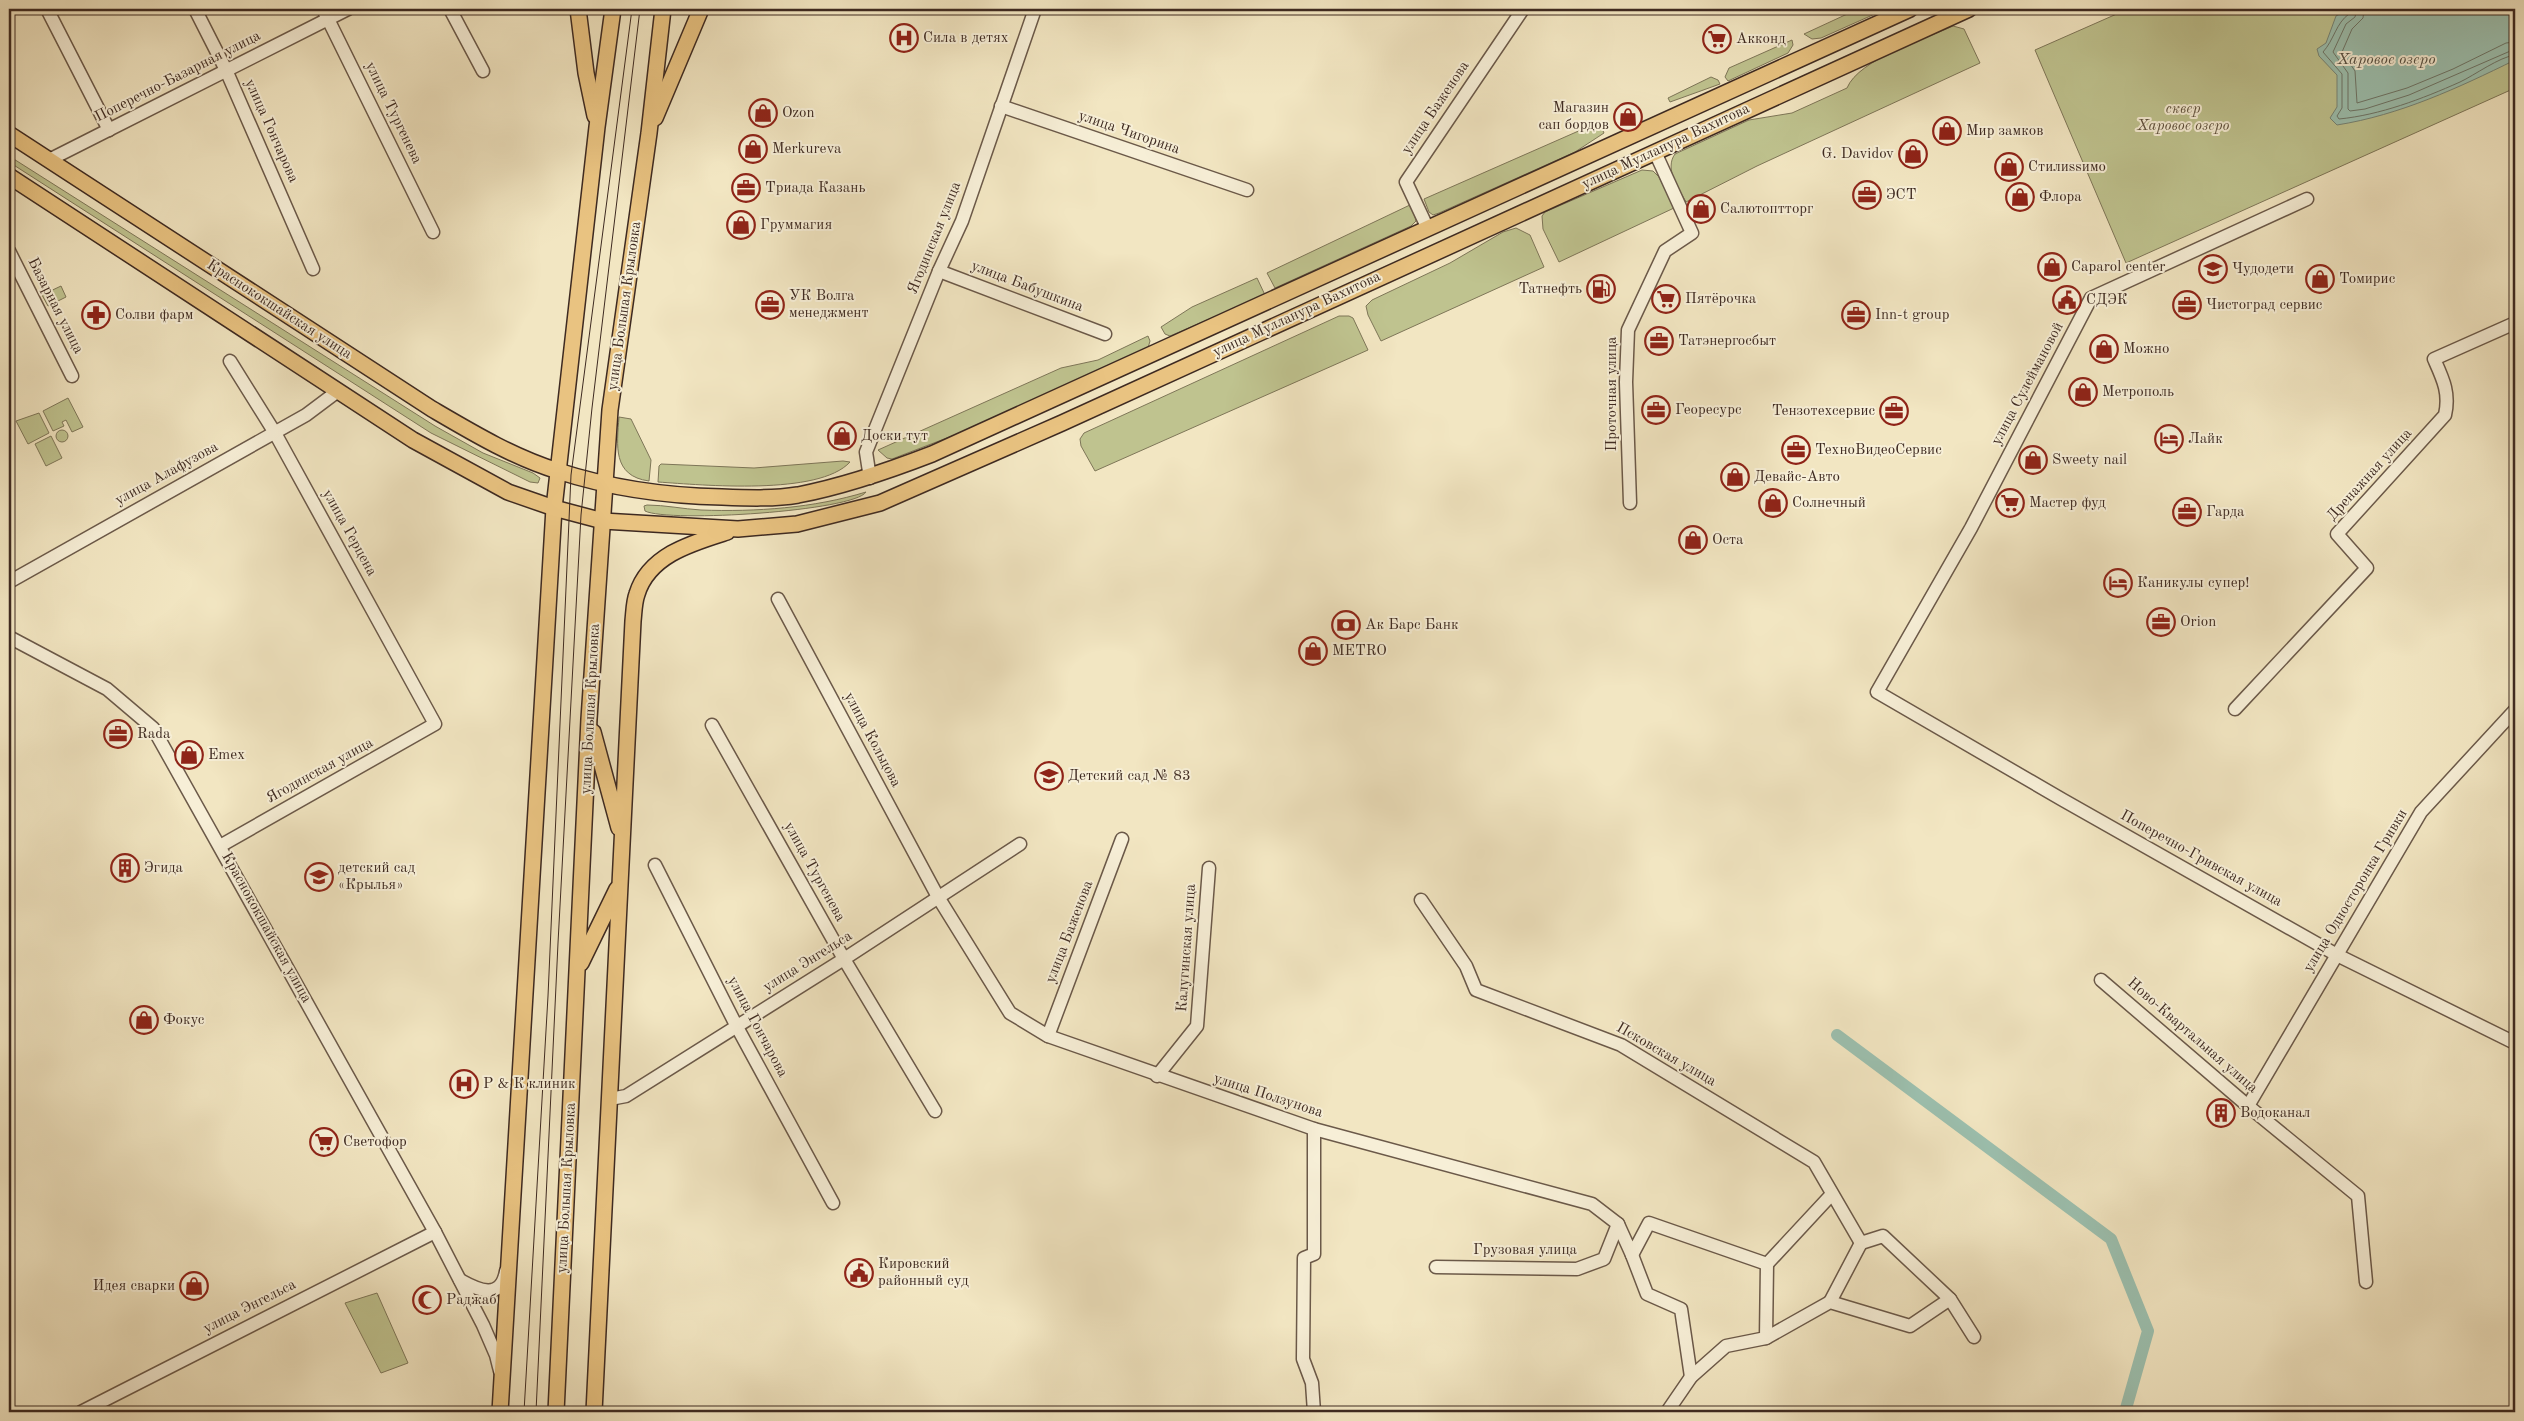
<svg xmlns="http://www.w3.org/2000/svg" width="2524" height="1421" font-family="'Old Standard TT',serif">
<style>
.green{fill:#bfc38f;stroke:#7e7658}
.water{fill:#9cc0af;stroke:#768476}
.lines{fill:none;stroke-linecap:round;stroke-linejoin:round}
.shore{stroke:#6d7568;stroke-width:1}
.canal{stroke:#9cc0af;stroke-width:12}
.minor-casing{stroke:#6b5949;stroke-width:15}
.major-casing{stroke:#3e2a21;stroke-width:18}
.minor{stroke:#f7efd7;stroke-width:12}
.major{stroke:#e9c381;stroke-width:15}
.tram{stroke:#3e2a21;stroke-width:1}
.labels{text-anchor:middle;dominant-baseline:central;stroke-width:4;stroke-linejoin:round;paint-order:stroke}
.poi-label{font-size:15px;fill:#3e2a21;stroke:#f7efd7;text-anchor:start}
.street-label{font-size:15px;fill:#3e2a21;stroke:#f7efd7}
.park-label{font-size:15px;font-style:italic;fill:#5e503c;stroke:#f7efd7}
.water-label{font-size:16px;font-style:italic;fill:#565044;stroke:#f7efd7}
</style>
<rect width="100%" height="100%" fill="#f2e6c2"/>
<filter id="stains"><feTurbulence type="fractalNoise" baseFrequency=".004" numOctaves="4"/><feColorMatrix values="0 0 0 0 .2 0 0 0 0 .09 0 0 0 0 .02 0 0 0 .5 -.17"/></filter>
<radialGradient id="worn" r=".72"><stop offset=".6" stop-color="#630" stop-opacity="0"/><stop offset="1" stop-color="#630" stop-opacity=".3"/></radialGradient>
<g class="green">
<polygon points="1858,9 1886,9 1821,38 1812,39 1804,34"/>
<polygon points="2128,9 2515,9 2515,88 2126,263 2035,50"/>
<path d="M1953,26L1964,29L1980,63L1757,166L1686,202C1679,189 1664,169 1675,154L1749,120L1792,113L1847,88C1859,59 1925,39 1953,26Z"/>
<polygon points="1792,40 1793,45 1788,53 1728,81 1725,77 1729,68"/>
<polygon points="1711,77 1718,80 1720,84 1670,102 1668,98"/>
<polygon points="1599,122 1604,133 1575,152 1439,213 1433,215 1429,212 1424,199"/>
<polygon points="9,156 435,426 483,453 533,473 540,478 538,483 530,482 431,433 9,162"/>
<polygon points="1642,170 1653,171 1659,177 1674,208 1559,262 1543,229 1542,216 1545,212"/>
<polygon points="1412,204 1416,221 1411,226 1275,288 1267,273"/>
<polygon points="1516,228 1530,235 1544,267 1381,341 1368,315 1366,306 1372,300 1450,263 1503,232"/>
<polygon points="1257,278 1265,295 1170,336 1165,334 1161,327 1192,307"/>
<polygon points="61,286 66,297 48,306 42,295"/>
<polygon points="1339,316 1349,316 1353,318 1368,350 1095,471 1081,446 1080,439 1084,433"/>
<polygon points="1148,336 1150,341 1148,348 965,431 892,459 887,458 878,450 1061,368 1098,360"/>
<polygon points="68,398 83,427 72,432 66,420 62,422 64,426 53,431 43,411"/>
<polygon points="39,413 49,433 28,444 16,421"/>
<path d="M619,417L631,419L651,460L649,481C612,476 617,445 619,417Z"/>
<circle cx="62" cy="436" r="6"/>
<polygon points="51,436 62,458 46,466 35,444"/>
<path d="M843,461L850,462C819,496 702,485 658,482L659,466L661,464L754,468Z"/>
<path d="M866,492C854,511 669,523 645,511L644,506L647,505C665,505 683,509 701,510C756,512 814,508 866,492Z"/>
<polygon points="377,1293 408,1363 381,1373 345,1303"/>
</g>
<path class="water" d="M2349,9H2515V60C2458,88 2400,115 2337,125L2330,118L2337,107V75L2319,56L2317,49L2326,43L2336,16Z"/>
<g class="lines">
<g class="shore">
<path d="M2351,9L2349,14C2336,23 2334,40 2323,52L2342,74V108L2337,116L2339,119C2380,115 2422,99 2460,82C2475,75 2499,57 2515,55"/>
<polyline points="2357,9 2355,17 2346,24 2333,52 2348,73 2348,109 2350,111 2365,109 2409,95 2515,49"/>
<polyline points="2364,9 2363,18 2352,29 2342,52 2355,71 2357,103 2407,88 2453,69 2506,43 2515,42"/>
</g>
<polyline class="canal" points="1837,1035 2111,1239 2148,1331 2125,1412"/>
<defs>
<g id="minor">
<polyline points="47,9 109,130"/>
<polyline points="195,9 226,70 313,269"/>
<polyline points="323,9 433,232"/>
<polyline points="450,9 483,71"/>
<polyline points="1001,106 1247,190"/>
<polyline points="49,160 348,9"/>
<polyline points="2307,199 2091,298 1971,528 1877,692 2063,800 2337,955 2515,1043"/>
<polyline points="1428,229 1406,182 1523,9"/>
<polyline points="9,251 72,376"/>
<polyline points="939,271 1105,334"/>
<polyline points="870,478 866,452 939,271 962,221 1035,9"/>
<polyline points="1630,503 1626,382 1628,330 1665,251 1692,233 1655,152"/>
<polyline points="9,582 306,415 338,391"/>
<polyline points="778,599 938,897 1010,1013 1048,1036 1314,1129 1592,1204 1618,1224 1632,1255 1649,1223 1767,1264 1766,1338 1726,1346 1691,1377 1667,1412"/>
<polyline points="9,637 107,689 153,728 435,1232 483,1325 496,1355 500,1371"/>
<path d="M2235,709L2367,568L2337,534L2445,415C2450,393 2443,379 2434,359L2515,323"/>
<polyline points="712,725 844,959 935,1111"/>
<polyline points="220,846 435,724 275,433 230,361"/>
<polyline points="655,865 737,1027 833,1203"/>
<polyline points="1421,900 1466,966 1476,990 1621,1045 1814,1162 1861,1243 1883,1236 1950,1299 1910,1326 1830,1302 1766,1338"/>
<polyline points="2101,980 2248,1106 2358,1196 2366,1282"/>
<polyline points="1048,1036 1122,839"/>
<polyline points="1157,1076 1197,1026 1209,868"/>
<polyline points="610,1099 626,1096 844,959 1020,844"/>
<polyline points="2248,1106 2421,812 2515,710"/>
<polyline points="1632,1255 1647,1294 1681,1309 1691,1377"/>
<polyline points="1767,1264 1832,1194"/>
<polyline points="1436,1267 1577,1269 1604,1259 1618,1224"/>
<path d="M460,1280C478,1290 501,1301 506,1271"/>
<polyline points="1950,1299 1974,1337"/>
<polyline points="1830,1302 1861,1243"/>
<polyline points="81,1412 435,1232"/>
<polyline points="1314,1412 1312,1383 1303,1359 1304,1258 1314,1254 1314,1129"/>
</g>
<g id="major">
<polyline points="578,9 586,73 595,116"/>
<polyline points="655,118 701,9"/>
<path d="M9,134L432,409C473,433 513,457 558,471C610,488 668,496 722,497C747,498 774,499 798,495C845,486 888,471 932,454L1910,9"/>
<polyline points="9,176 413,440 508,492 554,508 603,521 738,529 797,524 880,503 1062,423 1969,9"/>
<polyline points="593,732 619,828"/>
<polyline points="581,963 617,889"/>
<polyline points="500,1412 554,508 597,127 613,9"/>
<polyline points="556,1412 589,719 610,410 649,133 663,9"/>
<path d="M594,1412L633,621C634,612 634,602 637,594C649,555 692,543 727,532"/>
</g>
</defs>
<use href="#minor" class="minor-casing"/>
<use href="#major" class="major-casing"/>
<use href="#minor" class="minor"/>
<use href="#major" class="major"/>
<g class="tram">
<polyline points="524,1412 548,996 571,475 632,9"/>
<polyline points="536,1412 558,943 581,515 592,408 640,9"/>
</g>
</g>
<defs>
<symbol id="hospital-ring" viewBox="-11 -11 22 22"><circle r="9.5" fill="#f7efd7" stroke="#8f2418" stroke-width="1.5"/><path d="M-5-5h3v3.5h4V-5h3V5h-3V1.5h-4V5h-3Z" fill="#8f2418"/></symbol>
<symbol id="supermarket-ring" viewBox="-11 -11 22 22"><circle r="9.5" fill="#f7efd7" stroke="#8f2418" stroke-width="1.5"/><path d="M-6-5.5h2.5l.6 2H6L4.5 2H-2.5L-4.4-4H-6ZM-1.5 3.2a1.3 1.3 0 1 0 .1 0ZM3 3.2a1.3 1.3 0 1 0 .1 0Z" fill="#8f2418"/></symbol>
<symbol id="shop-ring" viewBox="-11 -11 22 22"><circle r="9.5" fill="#f7efd7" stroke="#8f2418" stroke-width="1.5"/><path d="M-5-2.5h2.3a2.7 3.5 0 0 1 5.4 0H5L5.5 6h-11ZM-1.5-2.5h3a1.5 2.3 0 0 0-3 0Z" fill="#8f2418"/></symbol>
<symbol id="office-ring" viewBox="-11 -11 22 22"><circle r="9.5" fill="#f7efd7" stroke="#8f2418" stroke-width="1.5"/><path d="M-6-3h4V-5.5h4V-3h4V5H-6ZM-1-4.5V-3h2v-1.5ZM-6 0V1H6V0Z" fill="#8f2418"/></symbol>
<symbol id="school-ring" viewBox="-11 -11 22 22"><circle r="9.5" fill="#f7efd7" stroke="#8f2418" stroke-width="1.5"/><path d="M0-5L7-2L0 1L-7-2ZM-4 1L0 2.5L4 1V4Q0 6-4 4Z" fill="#8f2418"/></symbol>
<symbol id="fuel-ring" viewBox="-11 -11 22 22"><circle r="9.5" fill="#f7efd7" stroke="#8f2418" stroke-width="1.5"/><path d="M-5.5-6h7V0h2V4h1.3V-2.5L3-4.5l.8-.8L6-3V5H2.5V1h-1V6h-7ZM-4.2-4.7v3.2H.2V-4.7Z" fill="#8f2418"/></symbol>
<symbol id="civic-ring" viewBox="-11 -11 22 22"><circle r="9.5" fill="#f7efd7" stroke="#8f2418" stroke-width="1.5"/><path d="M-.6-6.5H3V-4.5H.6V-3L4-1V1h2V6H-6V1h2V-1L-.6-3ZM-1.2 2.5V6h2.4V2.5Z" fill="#8f2418"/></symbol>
<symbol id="pharmacy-ring" viewBox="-11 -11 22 22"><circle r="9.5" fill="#f7efd7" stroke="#8f2418" stroke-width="1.5"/><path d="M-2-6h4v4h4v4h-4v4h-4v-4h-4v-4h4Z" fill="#8f2418"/></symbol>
<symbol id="hotel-ring" viewBox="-11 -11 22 22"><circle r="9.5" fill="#f7efd7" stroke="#8f2418" stroke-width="1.5"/><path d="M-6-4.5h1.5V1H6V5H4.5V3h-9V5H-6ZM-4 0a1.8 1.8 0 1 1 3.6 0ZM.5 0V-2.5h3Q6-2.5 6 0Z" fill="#8f2418"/></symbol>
<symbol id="bank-ring" viewBox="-11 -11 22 22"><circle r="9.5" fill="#f7efd7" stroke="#8f2418" stroke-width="1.5"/><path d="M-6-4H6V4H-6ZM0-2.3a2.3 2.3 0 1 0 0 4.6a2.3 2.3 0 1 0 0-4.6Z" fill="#8f2418"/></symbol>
<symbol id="building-ring" viewBox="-11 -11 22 22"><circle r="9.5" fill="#f7efd7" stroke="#8f2418" stroke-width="1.5"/><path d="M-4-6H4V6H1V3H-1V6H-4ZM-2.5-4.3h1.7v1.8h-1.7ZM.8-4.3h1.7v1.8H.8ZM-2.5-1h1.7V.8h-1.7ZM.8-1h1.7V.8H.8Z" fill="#8f2418"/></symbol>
<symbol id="mosque-ring" viewBox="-11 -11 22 22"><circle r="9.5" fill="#f7efd7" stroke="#8f2418" stroke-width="1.5"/><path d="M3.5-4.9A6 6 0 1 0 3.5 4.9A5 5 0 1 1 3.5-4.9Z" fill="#8f2418"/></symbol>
</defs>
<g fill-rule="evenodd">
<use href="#hospital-ring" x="888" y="22" width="32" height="32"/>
<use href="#supermarket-ring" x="1701" y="23" width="32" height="32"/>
<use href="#shop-ring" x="747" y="97" width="32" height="32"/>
<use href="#shop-ring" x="1612" y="101" width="32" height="32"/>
<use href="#shop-ring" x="1931" y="115" width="32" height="32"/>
<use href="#shop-ring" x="737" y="133" width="32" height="32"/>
<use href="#shop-ring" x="1897" y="138" width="32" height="32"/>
<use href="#shop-ring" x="1993" y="151" width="32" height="32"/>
<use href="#office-ring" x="730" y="172" width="32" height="32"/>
<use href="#office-ring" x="1851" y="179" width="32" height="32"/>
<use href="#shop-ring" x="2004" y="181" width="32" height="32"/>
<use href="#shop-ring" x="1685" y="193" width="32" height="32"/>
<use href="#shop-ring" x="725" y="209" width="32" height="32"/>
<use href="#shop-ring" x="2036" y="251" width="32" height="32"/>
<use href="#school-ring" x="2197" y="253" width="32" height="32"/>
<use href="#shop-ring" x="2304" y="263" width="32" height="32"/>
<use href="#fuel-ring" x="1585" y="273" width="32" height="32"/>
<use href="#supermarket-ring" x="1650" y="283" width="32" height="32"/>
<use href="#civic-ring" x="2051" y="284" width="32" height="32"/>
<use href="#office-ring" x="754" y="289" width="32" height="32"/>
<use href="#office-ring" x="2171" y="289" width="32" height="32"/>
<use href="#pharmacy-ring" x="80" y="299" width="32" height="32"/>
<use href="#office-ring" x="1840" y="299" width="32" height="32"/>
<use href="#office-ring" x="1643" y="325" width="32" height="32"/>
<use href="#shop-ring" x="2088" y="333" width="32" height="32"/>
<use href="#shop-ring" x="2067" y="376" width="32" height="32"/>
<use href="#office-ring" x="1640" y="394" width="32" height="32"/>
<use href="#office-ring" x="1878" y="395" width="32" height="32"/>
<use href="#shop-ring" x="826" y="420" width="32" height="32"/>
<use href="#hotel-ring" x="2153" y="423" width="32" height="32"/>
<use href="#office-ring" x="1780" y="434" width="32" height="32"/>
<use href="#shop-ring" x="2017" y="444" width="32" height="32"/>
<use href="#shop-ring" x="1719" y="461" width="32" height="32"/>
<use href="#shop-ring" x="1757" y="487" width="32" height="32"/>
<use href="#supermarket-ring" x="1994" y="487" width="32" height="32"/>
<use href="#office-ring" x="2171" y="496" width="32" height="32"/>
<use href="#shop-ring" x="1677" y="524" width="32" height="32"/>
<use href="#hotel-ring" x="2102" y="567" width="32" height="32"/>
<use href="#office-ring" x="2145" y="606" width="32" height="32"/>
<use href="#bank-ring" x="1330" y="609" width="32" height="32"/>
<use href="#shop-ring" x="1297" y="635" width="32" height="32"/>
<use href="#office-ring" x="102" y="718" width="32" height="32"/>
<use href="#shop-ring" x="173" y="739" width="32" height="32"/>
<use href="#school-ring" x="1033" y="760" width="32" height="32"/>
<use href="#building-ring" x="109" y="852" width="32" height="32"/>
<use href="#school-ring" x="303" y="861" width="32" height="32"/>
<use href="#shop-ring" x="128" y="1004" width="32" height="32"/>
<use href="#hospital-ring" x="448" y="1068" width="32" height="32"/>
<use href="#building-ring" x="2205" y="1097" width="32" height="32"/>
<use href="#supermarket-ring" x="308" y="1126" width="32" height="32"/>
<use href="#civic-ring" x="843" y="1257" width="32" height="32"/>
<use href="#shop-ring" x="178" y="1270" width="32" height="32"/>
<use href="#mosque-ring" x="411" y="1284" width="32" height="32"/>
</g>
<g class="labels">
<g class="poi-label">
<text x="923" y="38">Сила в детях</text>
<text x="1736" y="39">Акконд</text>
<text x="1609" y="108" text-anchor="end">Магазин<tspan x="1609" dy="17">сап бордов</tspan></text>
<text x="782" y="113">Ozon</text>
<text x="1966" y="131">Мир замков</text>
<text x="772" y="149">Merkureva</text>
<text x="1894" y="154" text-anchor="end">G. Davidov</text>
<text x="2028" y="167">Стилиssимо</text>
<text x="765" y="188">Триада Казань</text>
<text x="1886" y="195">ЭСТ</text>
<text x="2039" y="197">Флора</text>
<text x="1720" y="209">Салютоптторг</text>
<text x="760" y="225">Груммагия</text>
<text x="2071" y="267">Caparol center</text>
<text x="2232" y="269">Чудодети</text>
<text x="2339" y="279">Томирис</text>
<text x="1582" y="289" text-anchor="end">Татнефть</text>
<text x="789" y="296">УК Волга<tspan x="789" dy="17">менеджмент</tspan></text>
<text x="1685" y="299">Пятёрочка</text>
<text x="2086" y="300">СДЭК</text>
<text x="2206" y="305">Чистоград сервис</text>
<text x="115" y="315">Солви фарм</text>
<text x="1875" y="315">Inn-t group</text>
<text x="1678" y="341">Татэнергосбыт</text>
<text x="2123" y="349">Можно</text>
<text x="2102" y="392">Метрополь</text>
<text x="1675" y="410">Георесурс</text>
<text x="1875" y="411" text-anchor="end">Тензотехсервис</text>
<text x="861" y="436">Доски тут</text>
<text x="2188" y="439">Лайк</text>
<text x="1815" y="450">ТехноВидеоСервис</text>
<text x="2052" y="460">Sweety nail</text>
<text x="1754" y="477">Девайс-Авто</text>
<text x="1792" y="503">Солнечный</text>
<text x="2029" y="503">Мастер фуд</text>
<text x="2206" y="512">Гарда</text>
<text x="1712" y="540">Оста</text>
<text x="2137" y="583">Каникулы супер!</text>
<text x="2180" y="622">Orion</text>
<text x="1365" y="625">Ак Барс Банк</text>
<text x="1332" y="651">METRO</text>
<text x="137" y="734">Rada</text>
<text x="208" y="755">Emex</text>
<text x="1068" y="776">Детский сад № 83</text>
<text x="144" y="868">Эгида</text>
<text x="338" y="868">детский сад<tspan x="338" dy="17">«Крылья»</tspan></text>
<text x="163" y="1020">Фокус</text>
<text x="483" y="1084">Р &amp; К клиник</text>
<text x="2240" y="1113">Водоканал</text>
<text x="343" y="1142">Светофор</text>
<text x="878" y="1264">Кировский<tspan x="878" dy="17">районный суд</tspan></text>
<text x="175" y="1286" text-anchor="end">Идея сварки</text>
<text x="446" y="1300">Раджаб</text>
</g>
<g class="street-label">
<text transform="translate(178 77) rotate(-27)">Поперечно-Базарная улица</text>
<text transform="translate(1436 108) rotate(-56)">улица Баженова</text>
<text transform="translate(393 113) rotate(64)">улица Тургенева</text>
<text transform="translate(271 131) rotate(66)">улица Гончарова</text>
<text transform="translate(1129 133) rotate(19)">улица Чигорина</text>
<text transform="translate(1666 147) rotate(-25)">улица Мулланура Вахитова</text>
<text transform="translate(935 238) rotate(-68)">Ягодинская улица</text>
<text transform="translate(1027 287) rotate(21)">улица Бабушкина</text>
<text transform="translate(55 306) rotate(63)">Базарная улица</text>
<text transform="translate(625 306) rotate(-82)">улица Большая Крыловка</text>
<text transform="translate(279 310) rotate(33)">Краснококшайская улица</text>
<text transform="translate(1297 315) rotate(-25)">улица Мулланура Вахитова</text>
<text transform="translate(2028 384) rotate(-62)">улица Сулеймановой</text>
<text transform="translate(1612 394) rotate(-90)">Проточная улица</text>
<text transform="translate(167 474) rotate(-29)">улица Алафузова</text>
<text transform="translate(2370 475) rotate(-48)">Дренажная улица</text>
<text transform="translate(349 533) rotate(61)">улица Герцена</text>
<text transform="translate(591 709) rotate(-87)">улица Большая Крыловка</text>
<text transform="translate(872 740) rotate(62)">улица Кольцова</text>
<text transform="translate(320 771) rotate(-29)">Ягодинская улица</text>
<text transform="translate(2201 859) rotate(29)">Поперечно-Гривская улица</text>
<text transform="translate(814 872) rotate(61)">улица Тургенева</text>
<text transform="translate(2356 891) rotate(-59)">улица Односторонка Гривки</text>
<text transform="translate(266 928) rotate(61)">Краснококшайская улица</text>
<text transform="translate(1070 932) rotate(-69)">улица Баженова</text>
<text transform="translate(1187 948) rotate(-86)">Калугинская улица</text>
<text transform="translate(808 962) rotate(-32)">улица Энгельса</text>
<text transform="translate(757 1027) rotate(62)">улица Гончарова</text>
<text transform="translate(2192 1036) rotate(41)">Ново-Квартальная улица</text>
<text transform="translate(1666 1055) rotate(30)">Псковская улица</text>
<text transform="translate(1268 1096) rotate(18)">улица Ползунова</text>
<text transform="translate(567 1188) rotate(-87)">улица Большая Крыловка</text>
<text x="1525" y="1250">Грузовая улица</text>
<text transform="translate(250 1307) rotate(-27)">улица Энгельса</text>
</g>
<g class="park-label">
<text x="2183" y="109">сквер<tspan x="2183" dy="17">Харовое озеро</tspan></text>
</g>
<g class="water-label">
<text x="2386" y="60">Харовое озеро</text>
</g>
</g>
<rect width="2524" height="1421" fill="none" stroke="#f2e6c2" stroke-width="30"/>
<rect x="10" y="10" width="2504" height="1401" fill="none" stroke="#3e2a21" stroke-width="2.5"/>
<rect x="15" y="15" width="2494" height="1391" fill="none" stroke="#3e2a21"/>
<rect width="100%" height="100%" filter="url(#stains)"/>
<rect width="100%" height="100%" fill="url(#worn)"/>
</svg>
